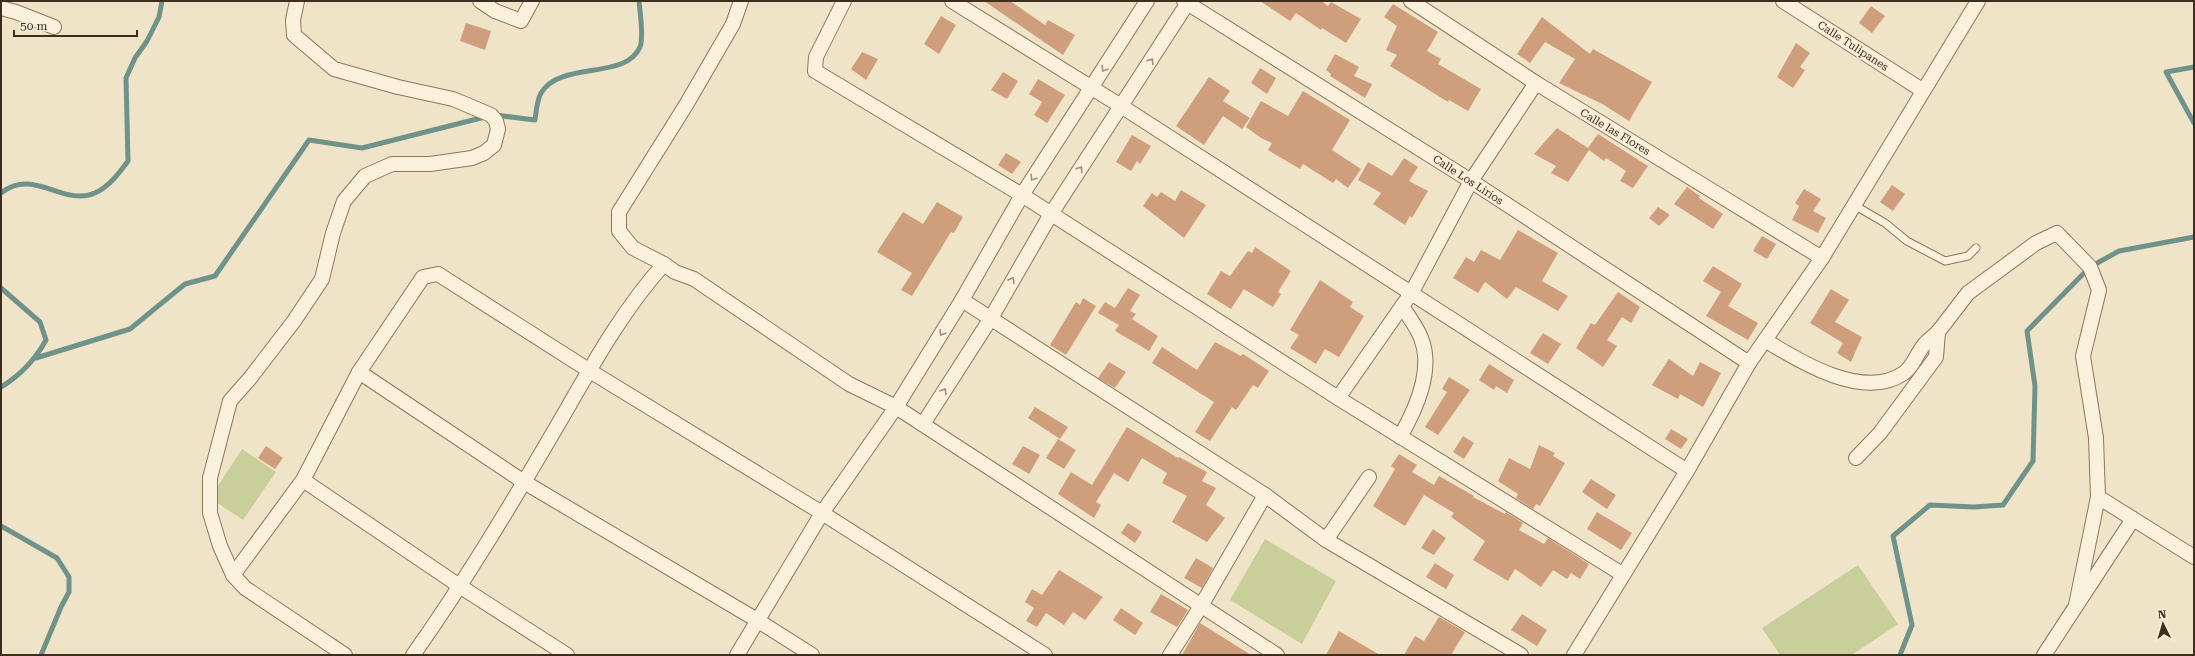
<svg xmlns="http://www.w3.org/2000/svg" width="2195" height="656" font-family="'Roboto Serif',serif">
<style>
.green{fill:#c9cf9b}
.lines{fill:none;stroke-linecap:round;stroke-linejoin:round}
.stream{stroke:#6f938a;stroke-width:5}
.building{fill:#cf9f7d}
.service-casing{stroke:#8d765c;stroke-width:9}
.minor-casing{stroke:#8d765c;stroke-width:16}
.service{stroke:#faf1dc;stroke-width:7}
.minor{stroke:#faf1dc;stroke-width:14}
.oneway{stroke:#9c907e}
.labels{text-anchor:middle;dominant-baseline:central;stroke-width:3;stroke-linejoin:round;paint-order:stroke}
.street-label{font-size:11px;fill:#3d2e20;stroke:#f7eed8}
</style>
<rect width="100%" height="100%" fill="#f0e4c8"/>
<g class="green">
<polygon points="242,449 276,472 243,520 210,498"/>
<polygon points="1265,539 1336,581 1302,644 1230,600"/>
<polygon points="1858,565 1898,624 1852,655 1780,655 1762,628"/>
</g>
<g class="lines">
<g class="stream">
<polyline points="2194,67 2166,72 2194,123"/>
<path d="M495,115L535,120C536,112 537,100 541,93C561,60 625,81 640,47C644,38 640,12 639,1"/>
<path d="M1,193C34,167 63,207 95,193C109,187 119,173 128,161L126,78L135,58L147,41L159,17L162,1"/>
<path d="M1,288L40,322L46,340C35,360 21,375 1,387"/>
<polyline points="36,358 130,329 185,284 215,276 309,140 362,148 485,117"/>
<polyline points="1,526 57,558 69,577 69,592 61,607 41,655"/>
<polyline points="1900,655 1912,625 1893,536 1930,505 1974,507 2003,505 2033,461 2035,386 2027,331 2090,267 2119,251 2194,237"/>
</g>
</g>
<g class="building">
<polygon points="984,1 1010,1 1045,25 1048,20 1075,35 1063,55"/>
<polygon points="1260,1 1321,1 1328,6 1331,2 1361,19 1346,43 1322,28 1321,30 1296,13 1290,21"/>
<polygon points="1393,4 1438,32 1427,51 1441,59 1438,64 1481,89 1468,111 1449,100 1448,102 1390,66 1397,55 1386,50 1397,26 1384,17"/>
<polygon points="1871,6 1885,16 1872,33 1859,23"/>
<polygon points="941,16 956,25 939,54 924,44"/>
<polygon points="1542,17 1590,54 1593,49 1652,82 1629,121 1604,105 1559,83 1575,59 1545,42 1530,63 1517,54"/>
<polygon points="466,23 491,31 485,50 460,41"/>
<polygon points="1796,43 1810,53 1800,67 1805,70 1793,88 1777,77"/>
<polygon points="862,52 878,59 866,80 851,69"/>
<polygon points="1335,54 1359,67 1354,76 1372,84 1365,98 1330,76 1331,74 1326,70"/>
<polygon points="1260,68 1276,78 1267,94 1251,83"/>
<polygon points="1003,72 1018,81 1007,99 991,90"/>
<polygon points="1209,77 1230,91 1223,101 1250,118 1242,129 1223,116 1204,145 1176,126"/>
<polygon points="1038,79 1065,95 1047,123 1034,115 1042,102 1029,94"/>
<polygon points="1303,91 1350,120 1332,150 1361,169 1348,188 1336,179 1333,183 1303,164 1300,169 1268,150 1272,143 1261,138 1246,127 1261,101 1288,116"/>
<polygon points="1557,128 1588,148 1598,134 1648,166 1633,188 1620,181 1626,171 1606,158 1604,161 1589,150 1568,182 1551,173 1556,166 1534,154"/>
<polygon points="1132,135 1151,146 1140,164 1137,161 1131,171 1116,162"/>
<polygon points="1006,153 1021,162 1012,174 998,165"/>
<polygon points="1404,158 1418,167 1409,181 1428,191 1412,218 1410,216 1405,225 1373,204 1381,193 1358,180 1368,162 1392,176"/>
<polygon points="1892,185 1905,194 1893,211 1880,202"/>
<polygon points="1687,187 1700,196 1699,198 1723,214 1713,229 1674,204"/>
<polygon points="1804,189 1821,199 1813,211 1826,218 1818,233 1792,220 1799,206 1795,203"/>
<polygon points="1181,190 1206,205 1184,238 1143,206 1152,193 1157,197 1161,192 1175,201"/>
<polygon points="937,202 963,217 954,233 951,232 912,296 901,290 912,273 877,252 903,212 923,224"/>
<polygon points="1658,207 1670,215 1659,226 1649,218"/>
<polygon points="1518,230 1558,253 1542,281 1568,296 1558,311 1516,287 1507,299 1485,282 1478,293 1453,278 1466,257 1474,262 1481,250 1500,260"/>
<polygon points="1762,236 1776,244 1767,259 1753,251"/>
<polygon points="1255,247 1291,271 1278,292 1281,294 1273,307 1244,289 1231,309 1207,294 1221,271 1230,276 1248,251 1252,253"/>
<polygon points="1713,266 1742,284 1728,306 1758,323 1748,340 1706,316 1721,292 1703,281"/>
<polygon points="1320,280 1353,302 1350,307 1364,316 1339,357 1325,349 1316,364 1290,348 1299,335 1290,330"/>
<polygon points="1128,288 1140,295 1130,311 1136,314 1132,319 1158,336 1149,351 1115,331 1119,325 1098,313 1105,302 1115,308"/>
<polygon points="1831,289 1849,300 1835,322 1862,337 1851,362 1837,353 1843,343 1810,323"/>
<polygon points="1618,292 1640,307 1631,323 1622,317 1607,340 1617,346 1603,367 1576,348 1591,323 1595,325"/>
<polygon points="1083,298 1096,306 1066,355 1050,345 1076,302 1080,305"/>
<polygon points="1543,333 1561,344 1548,364 1530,353"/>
<polygon points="1215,342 1241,356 1243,354 1269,371 1258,388 1253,385 1236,410 1232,407 1210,441 1195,432 1214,402 1152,363 1162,347 1197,370"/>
<polygon points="1669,359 1693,376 1700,362 1721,373 1703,407 1680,394 1678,399 1652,385"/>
<polygon points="1109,362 1126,372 1115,388 1098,378"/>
<polygon points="1489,364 1514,380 1507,393 1496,386 1494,390 1479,380"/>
<polygon points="1449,377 1470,390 1438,435 1425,427 1447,392 1442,389"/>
<polygon points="1035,407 1068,427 1060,439 1028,418"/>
<polygon points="1127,427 1178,458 1179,457 1207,472 1202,481 1216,488 1206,505 1225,518 1207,542 1172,522 1187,496 1162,483 1167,473 1142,458 1128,482 1114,473 1096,502 1101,505 1094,518 1058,494 1071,472 1092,485"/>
<polygon points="1671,429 1688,439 1681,449 1665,439"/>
<polygon points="1463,436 1474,443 1464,459 1453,452"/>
<polygon points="1058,439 1076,450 1064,469 1046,458"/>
<polygon points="1539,445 1555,453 1553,456 1565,463 1540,506 1536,504 1533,509 1516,498 1518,494 1498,481 1509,458 1530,469"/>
<polygon points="266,446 283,458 275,469 258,458"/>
<polygon points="1023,446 1040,455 1029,474 1012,464"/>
<polygon points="1399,454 1417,465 1412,472 1434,485 1439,476 1474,496 1473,497 1505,514 1506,512 1523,523 1519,530 1544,544 1548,538 1589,564 1580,579 1571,573 1567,579 1553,570 1541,587 1515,569 1508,581 1473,560 1485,541 1451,517 1454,513 1424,495 1405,526 1387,515 1373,506 1395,469 1391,466"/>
<polygon points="1591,479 1616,495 1607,509 1582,492"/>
<polygon points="1597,512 1632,533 1621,550 1587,529"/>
<polygon points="1128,523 1142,532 1135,543 1121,533"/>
<polygon points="1433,529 1446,538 1434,555 1421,548"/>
<polygon points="1196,558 1213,568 1202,588 1184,578"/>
<polygon points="1435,563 1454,575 1446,589 1426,577"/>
<polygon points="1059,570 1103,597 1085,620 1073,612 1064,625 1046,613 1037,627 1026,621 1034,608 1025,602 1032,589 1042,595"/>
<polygon points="1161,594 1188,610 1177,627 1150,612"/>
<polygon points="1121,608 1143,623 1135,635 1113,620"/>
<polygon points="1522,614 1547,630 1537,646 1511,630"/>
<polygon points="1439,617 1465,632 1451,655 1404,655 1415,636 1424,641"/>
<polygon points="1200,623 1251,655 1182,655"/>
<polygon points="1339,631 1380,655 1326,655"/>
</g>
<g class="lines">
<defs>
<polyline id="service" points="1854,205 1885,223 1907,241 1945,261 1968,256 1976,248"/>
<g id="minor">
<polyline points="297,1 293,20 294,35 334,69 398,87 453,99 491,115 496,121 498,129 494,145 484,153 472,158 430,164 392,164 365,176 344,201 333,233 322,279 294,321 251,377 230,401 210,478 210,513 220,546 233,575 245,588 345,655"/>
<polyline points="480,1 495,11 521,21 532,1"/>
<polyline points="844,1 816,57 815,71 1022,195 1338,398 1622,574"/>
<polyline points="952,1 1121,106 1687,471"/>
<polyline points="1184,1 1471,181 1749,363"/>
<polyline points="1411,1 1536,83 1822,258"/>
<polyline points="1783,1 1922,90"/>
<polyline points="1,8 16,12 54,27"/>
<polyline points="664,264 633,248 619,231 619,212 686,105 733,24 741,1"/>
<polyline points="962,300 1265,495 1326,540 1521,655"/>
<path d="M1765,340C1800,362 1864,401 1904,373C1913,367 1917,353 1924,345C1928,340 1933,337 1938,332"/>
<polyline points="359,372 524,482 757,620 812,655"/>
<polyline points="1338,398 1412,292 1471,181 1536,83"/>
<polyline points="923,424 991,318 1051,214 1189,1"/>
<path d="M1400,437C1416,409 1434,370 1421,338C1417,327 1408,316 1402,306"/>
<polyline points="1856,458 1880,433 1936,357 1938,332 1968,293 2036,243 2057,233 2090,267 2099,290 2083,356 2096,438 2098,497 2076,605"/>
<polyline points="303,480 461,587 567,655"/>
<polyline points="2098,497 2194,557"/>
<polyline points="1326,540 1369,477"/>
<polyline points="233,575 303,480 359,372 423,277 438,274 590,371 822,513 1045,655"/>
<path d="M413,655C464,583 509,508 553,433C587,375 619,314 664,264L675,272L694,279L849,384L896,407L1277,655"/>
<polyline points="737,655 822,513 896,407 962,300 1022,195 1147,1"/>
<polyline points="1170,655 1201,606 1265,495"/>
<polyline points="1574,655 1687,471 1749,363 1822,258 1978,1"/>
<polyline points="2044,655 2133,519"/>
</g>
</defs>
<use href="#service" class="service-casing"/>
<use href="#minor" class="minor-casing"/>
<use href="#service" class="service"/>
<use href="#minor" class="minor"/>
</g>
<defs><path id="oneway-chevron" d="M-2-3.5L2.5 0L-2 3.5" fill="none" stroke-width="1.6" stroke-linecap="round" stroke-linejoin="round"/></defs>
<g class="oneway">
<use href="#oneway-chevron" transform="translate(1151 61) rotate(-57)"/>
<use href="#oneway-chevron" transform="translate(1104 69) rotate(122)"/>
<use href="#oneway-chevron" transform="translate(1080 169) rotate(-57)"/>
<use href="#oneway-chevron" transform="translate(1033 178) rotate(123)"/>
<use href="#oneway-chevron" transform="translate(1012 280) rotate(-60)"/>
<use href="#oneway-chevron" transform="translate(942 333) rotate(122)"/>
<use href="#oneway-chevron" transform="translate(944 391) rotate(-58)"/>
</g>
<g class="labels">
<g class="street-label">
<text transform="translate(1853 46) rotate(33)">Calle Tulipanes</text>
<text transform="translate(1615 132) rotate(31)">Calle las Flores</text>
<text transform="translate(1468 180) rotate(33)">Calle Los Lirios</text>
</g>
</g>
<rect width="2195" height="656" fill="none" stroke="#3d2e20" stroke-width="4"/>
<g transform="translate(2163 624) rotate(355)" stroke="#f7eed8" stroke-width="3" paint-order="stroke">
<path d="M0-3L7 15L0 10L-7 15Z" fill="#3d2e20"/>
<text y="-6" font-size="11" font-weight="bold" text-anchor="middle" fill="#3d2e20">N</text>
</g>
<path d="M14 30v6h123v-6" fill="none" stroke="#3d2e20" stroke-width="2"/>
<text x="20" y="30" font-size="12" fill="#3d2e20" stroke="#f7eed8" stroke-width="3" paint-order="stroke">50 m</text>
</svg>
